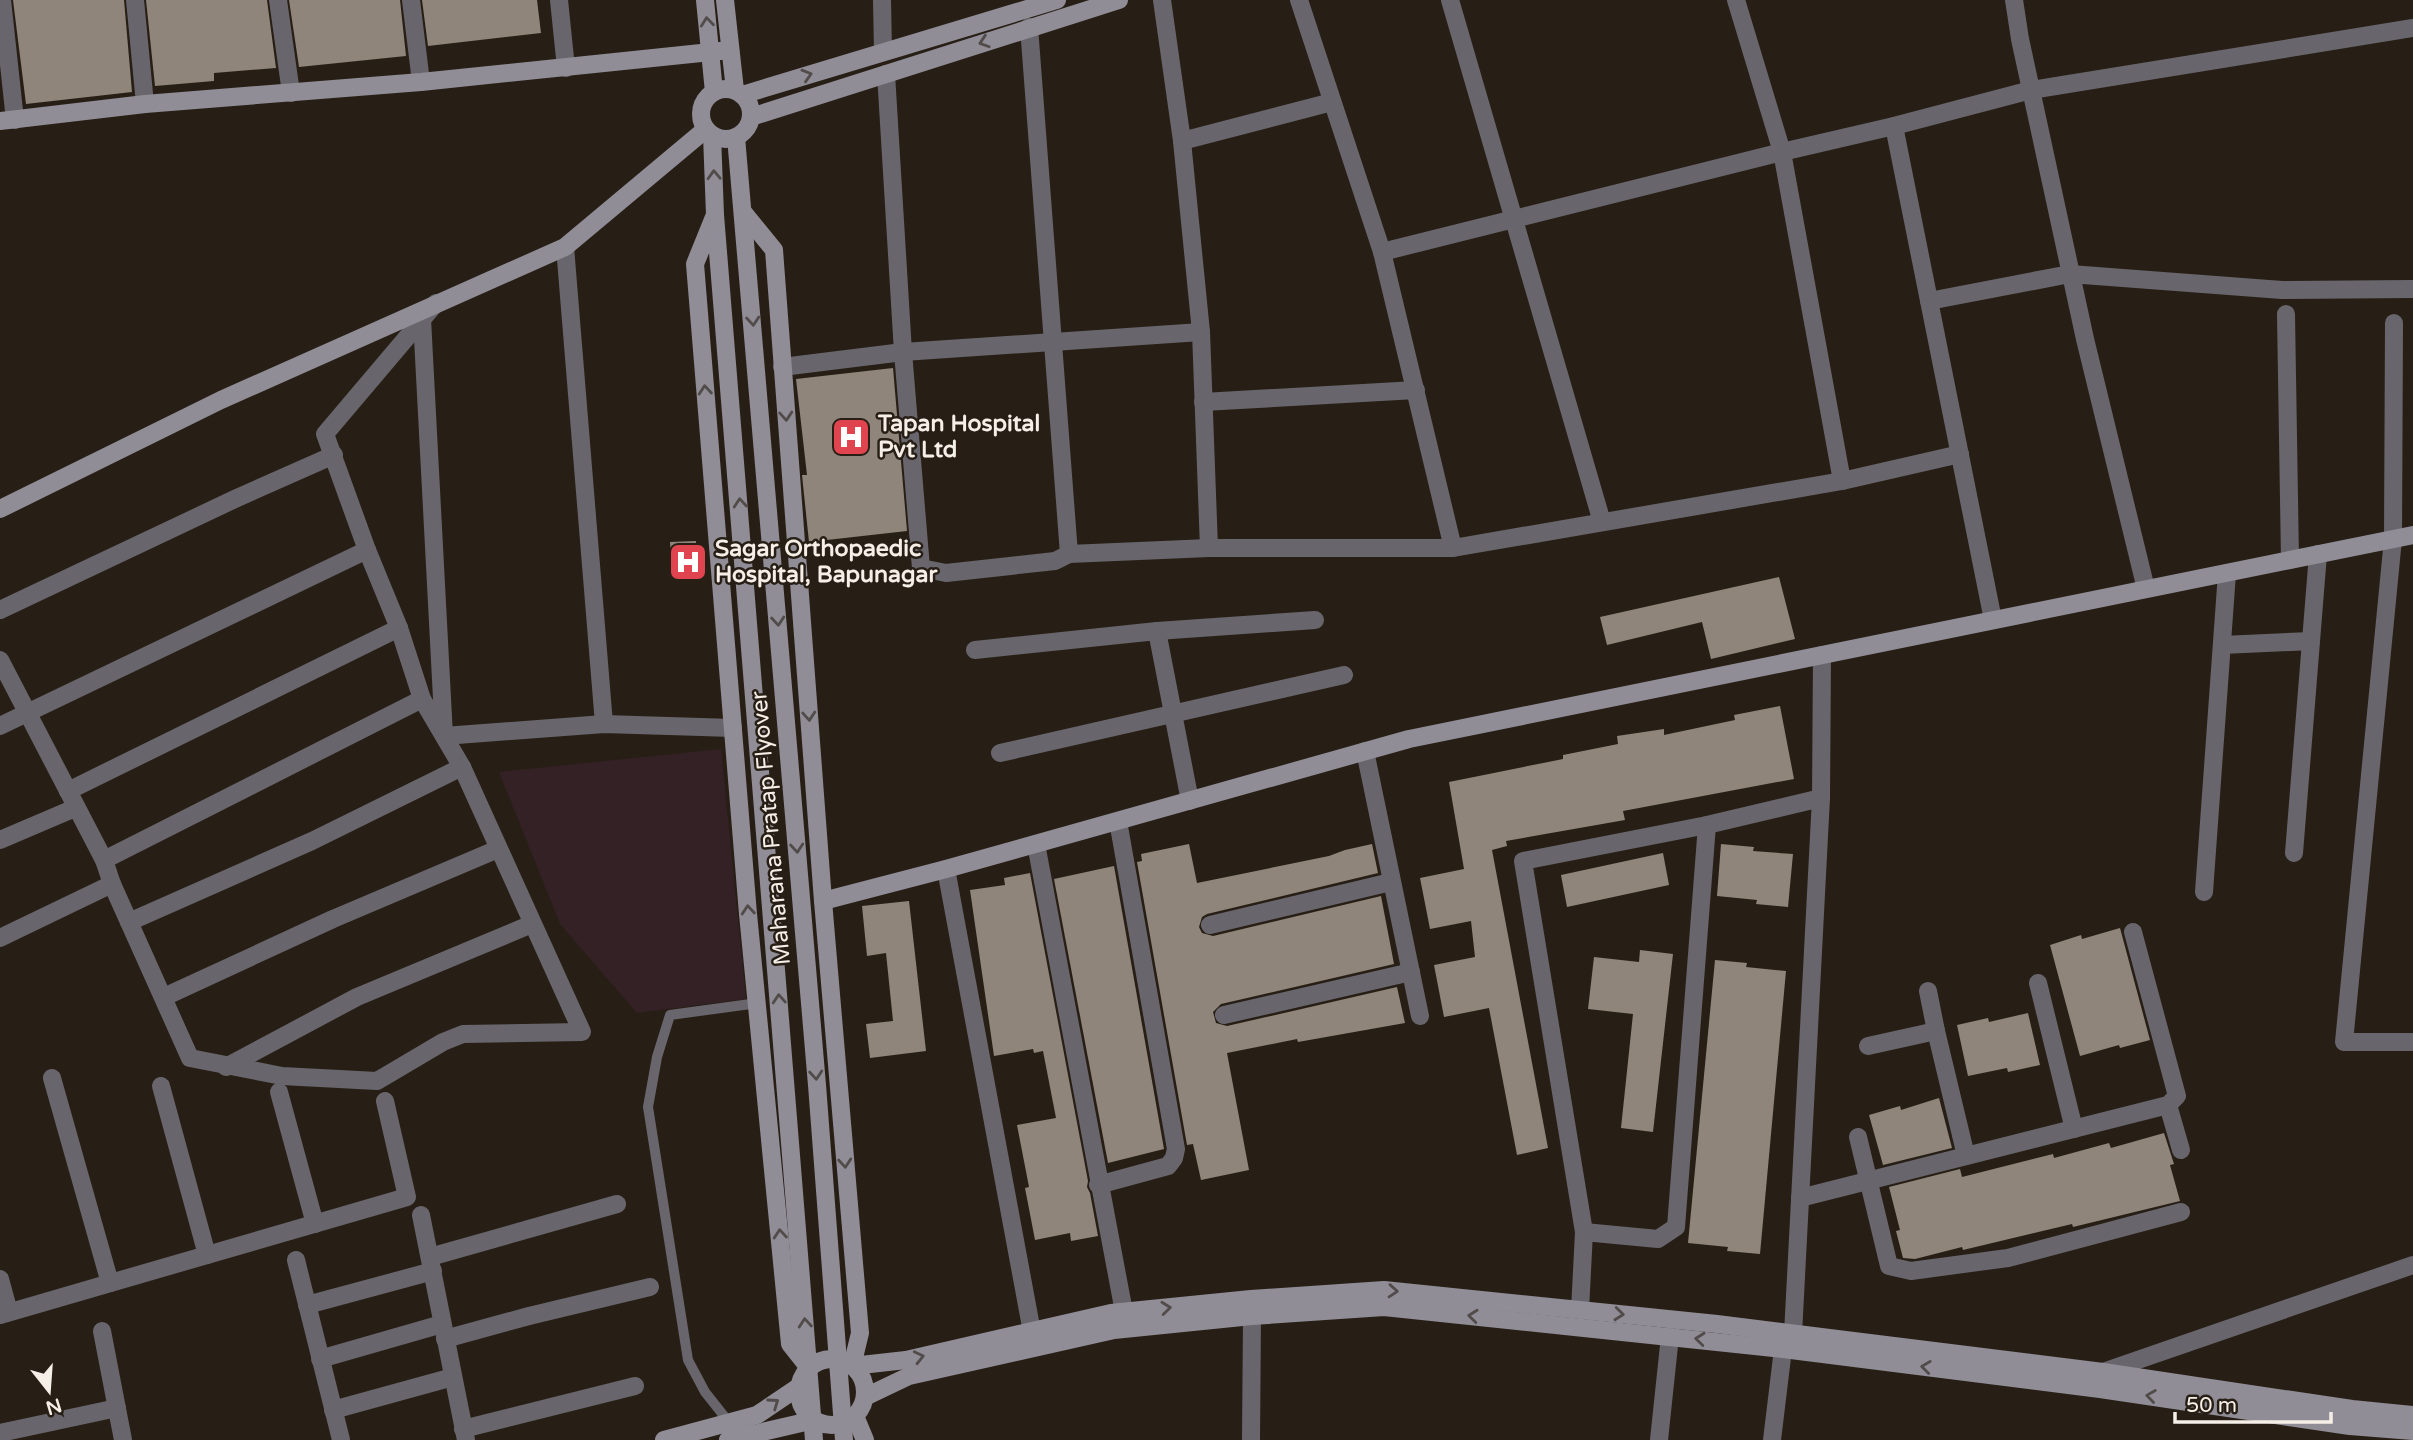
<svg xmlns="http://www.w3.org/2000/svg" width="2413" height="1440" font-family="'Varela Round',sans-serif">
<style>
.medical{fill:#342125}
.building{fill:#90857a}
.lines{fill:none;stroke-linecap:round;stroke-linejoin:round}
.lane{stroke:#68666c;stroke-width:10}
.street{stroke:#68666c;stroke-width:18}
.secondary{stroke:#908d97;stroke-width:18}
.oneway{stroke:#514b49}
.labels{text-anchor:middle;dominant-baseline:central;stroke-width:5;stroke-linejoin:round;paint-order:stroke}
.poi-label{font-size:23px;font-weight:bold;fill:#f5efe8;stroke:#271f15;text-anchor:start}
.street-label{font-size:23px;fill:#f5efe8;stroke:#271f15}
</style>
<rect width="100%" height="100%" fill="#271f15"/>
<polygon class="medical" points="721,749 746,999 637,1013 560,924 499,772"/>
<g class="building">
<polygon points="13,0 124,0 132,92 26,104"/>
<polygon points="146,0 267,0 276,68 214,73 214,81 155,86"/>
<polygon points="289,0 400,0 406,56 299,67"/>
<polygon points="422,0 537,0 541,33 428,46"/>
<polygon points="893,368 907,531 809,542 802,475 807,475 796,379"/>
<polygon points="696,541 697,575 672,576 670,542"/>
<polygon points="1779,577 1795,639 1711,659 1702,622 1607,645 1600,617"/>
<polygon points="1780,706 1794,779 1623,811 1625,820 1506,841 1507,846 1492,850 1548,1148 1517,1155 1489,1008 1444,1017 1434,965 1475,957 1471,921 1430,929 1420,878 1464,869 1449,782 1563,759 1563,755 1618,744 1617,736 1664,729 1664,735 1735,720 1734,715"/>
<polygon points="1189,844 1197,883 1329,856 1345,850 1372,844 1378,873 1207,914 1202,917 1199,927 1202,933 1213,936 1381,896 1394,964 1221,1004 1213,1012 1216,1023 1227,1026 1397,987 1405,1023 1298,1042 1297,1039 1227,1053 1249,1170 1201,1180 1193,1144 1187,1145 1137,862 1142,861 1141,854"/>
<polygon points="1721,844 1754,847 1753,851 1793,854 1788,907 1756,904 1757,900 1717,896"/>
<polygon points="1663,853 1669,885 1567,907 1561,875"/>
<polygon points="1114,866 1164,1149 1108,1163 1054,879"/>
<polygon points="1030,873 1088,1181 1087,1187 1090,1193 1098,1236 1071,1241 1070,1233 1035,1240 1025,1188 1029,1187 1017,1125 1056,1118 1043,1051 1034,1053 1033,1049 994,1056 970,890 1005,885 1004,878"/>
<polygon points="909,901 926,1051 870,1058 866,1024 893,1021 886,953 867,956 862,906"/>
<polygon points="2120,928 2150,1040 2120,1048 2119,1045 2080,1056 2050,945 2081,935 2082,939"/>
<polygon points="1640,950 1673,954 1653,1132 1621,1128 1633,1014 1588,1009 1594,957 1639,962"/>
<polygon points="1715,960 1747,963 1746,967 1786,971 1760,1254 1727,1251 1728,1247 1688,1243"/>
<polygon points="2028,1013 2040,1065 2008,1072 2007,1068 1968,1076 1957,1025 1988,1018 1989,1022"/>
<polygon points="1939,1098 1952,1148 1883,1165 1869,1115 1900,1106 1901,1110"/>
<polygon points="2164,1133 2174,1164 2170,1165 2180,1201 2073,1227 2072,1224 1963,1250 1962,1247 1915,1259 1903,1258 1896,1231 1900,1230 1889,1187 1960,1169 1962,1177 2053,1154 2054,1158 2109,1143 2111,1148"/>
</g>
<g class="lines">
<polyline class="lane" points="728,1421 705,1392 688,1360 648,1107 657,1057 670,1015 758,1003"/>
<g class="street">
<polyline points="2,0 15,120"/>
<polyline points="135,0 145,104"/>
<polyline points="278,0 291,93"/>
<polyline points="411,0 421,82"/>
<polyline points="559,0 566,68"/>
<polyline points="882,0 883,52"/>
<polyline points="1162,0 1182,141 1201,332 1209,548"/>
<polyline points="1299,0 1382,252 1782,152 1894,126 2031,90 2413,28"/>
<polyline points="1450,0 1602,522"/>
<polyline points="1736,0 1782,152 1842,481 1960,454"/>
<polyline points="2014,0 2020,39 2085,339 2146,589"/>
<polyline points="1029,27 1069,554 1209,548 1453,548"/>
<polyline points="886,74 903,352 921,568 946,573 1055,561 1069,554"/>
<polyline points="1894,126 1993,620"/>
<polyline points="1182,141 1332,102"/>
<polyline points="565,247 604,724"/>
<polyline points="1382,252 1453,548 1842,481"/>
<polyline points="1929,301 2070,274 2282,290 2413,289"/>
<polyline points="2286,314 2290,560"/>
<polyline points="422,319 444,736 604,724 733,728"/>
<polyline points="2394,323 2393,539 2344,1042 2413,1042"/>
<polyline points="782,367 903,352 1201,332"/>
<polyline points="1203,402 1416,390"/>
<polyline points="0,610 237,498 334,455"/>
<polyline points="1157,631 1190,801"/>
<polyline points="2222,645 2311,641"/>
<polyline points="975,650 1157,631 1315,620"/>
<polyline points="0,660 104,860 112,884 190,1058 282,1076 377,1081 443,1042 463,1034 582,1032 462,767 422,699 399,628 367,550 325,434 436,303"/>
<polyline points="0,726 367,550"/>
<polyline points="1365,751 1420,1016"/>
<polyline points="1000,753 1344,675"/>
<polyline points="68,791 399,628"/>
<polyline points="0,840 75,808"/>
<polyline points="1036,844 1124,1312"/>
<polyline points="2294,853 2318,554"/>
<polyline points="104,860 422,699"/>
<polyline points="946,869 1032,1332"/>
<polyline points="2204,892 2227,573"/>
<polyline points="129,922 312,841 462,767"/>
<polyline points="1210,925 1391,882"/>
<polyline points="0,938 112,884"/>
<polyline points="2038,983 2074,1129"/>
<polyline points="1928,991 1936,1031"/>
<polyline points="164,997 333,919 498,849"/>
<polyline points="1224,1015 1411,972"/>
<polyline points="1868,1046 1936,1031 1966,1156"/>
<polyline points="226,1067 357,997 532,924"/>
<polyline points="52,1078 110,1283"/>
<polyline points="161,1086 207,1255"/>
<polyline points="279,1092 315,1224"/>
<polyline points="2168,1105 2181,1150"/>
<polyline points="1858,1137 1889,1266 1911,1271 2008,1258 2181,1212"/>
<polyline points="1098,1185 1168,1166 1174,1158 1176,1149 1118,821"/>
<polyline points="1800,1198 2168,1105 2177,1096 2133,932"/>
<polyline points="421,1215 466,1440"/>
<polyline points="1584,1232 1658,1239 1676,1227 1707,825"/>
<polyline points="430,1257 617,1204"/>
<polyline points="296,1260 341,1440"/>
<polyline points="0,1279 9,1312"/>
<polyline points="307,1305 433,1271"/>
<polyline points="1580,1310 1584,1232 1523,861 1707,825 1821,798"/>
<polyline points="0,1315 407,1197 385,1101"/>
<polyline points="102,1331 123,1440"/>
<polyline points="445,1339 529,1316 650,1287"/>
<polyline points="320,1359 442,1324"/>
<polyline points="2103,1372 2413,1265"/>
<polyline points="333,1410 453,1377"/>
<polyline points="463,1429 635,1386"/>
<polyline points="0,1433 117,1408"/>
<polyline points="1251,1440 1252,1316"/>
<polyline points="1659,1440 1670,1336"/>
<polyline points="1772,1440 1783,1349 1793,1334 1821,798 1822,655"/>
</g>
<g class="secondary">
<polyline points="705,0 714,92"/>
<polyline points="725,0 735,90"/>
<circle cx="726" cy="114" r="25"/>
<polyline points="742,95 1057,0"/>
<polyline points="751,117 1119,0"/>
<polyline points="0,121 145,104 421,82 730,50"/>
<polyline points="712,135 715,215 814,1440"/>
<polyline points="736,137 817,1085 844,1440"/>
<polyline points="743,212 774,250 823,901 860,1333 852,1366 906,1360 1111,1313 1251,1299 1384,1290 1717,1324 2103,1372 2352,1409 2413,1415"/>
<polyline points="714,217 695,264 748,914 790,1344 809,1368"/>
<polyline points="0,509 221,400 565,247 706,129"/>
<polyline points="823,901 946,869 1409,739 2413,535"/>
<circle cx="832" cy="1392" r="33"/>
<polyline points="865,1397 909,1376 1114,1330 1252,1316 1384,1307 1783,1349 2100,1389 2350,1426 2413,1431"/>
<polyline points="855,1416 865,1440"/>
<polyline points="664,1440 757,1415 800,1386"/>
<polyline points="728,1440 814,1420"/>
</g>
</g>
<defs><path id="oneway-chevron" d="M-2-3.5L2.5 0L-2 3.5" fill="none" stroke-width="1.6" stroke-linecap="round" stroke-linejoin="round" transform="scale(1.75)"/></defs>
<g class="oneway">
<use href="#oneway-chevron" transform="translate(707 22) rotate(-96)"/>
<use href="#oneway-chevron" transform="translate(984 42) rotate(162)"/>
<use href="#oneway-chevron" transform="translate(807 75) rotate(-17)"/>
<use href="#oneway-chevron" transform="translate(714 175) rotate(-92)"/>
<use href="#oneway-chevron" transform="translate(753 321) rotate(85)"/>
<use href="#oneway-chevron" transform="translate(705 390) rotate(-95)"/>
<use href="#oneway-chevron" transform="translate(786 416) rotate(86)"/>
<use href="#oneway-chevron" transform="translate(740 503) rotate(-95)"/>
<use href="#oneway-chevron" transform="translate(778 621) rotate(85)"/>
<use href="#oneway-chevron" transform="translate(809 716) rotate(86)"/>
<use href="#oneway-chevron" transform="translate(797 848) rotate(85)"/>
<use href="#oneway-chevron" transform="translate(748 910) rotate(-95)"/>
<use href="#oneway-chevron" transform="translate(779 999) rotate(-94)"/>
<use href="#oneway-chevron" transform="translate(816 1075) rotate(85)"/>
<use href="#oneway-chevron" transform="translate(845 1163) rotate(85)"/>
<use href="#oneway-chevron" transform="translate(780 1234) rotate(-95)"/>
<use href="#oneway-chevron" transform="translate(1393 1291) rotate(4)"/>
<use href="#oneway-chevron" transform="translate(1166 1308) rotate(-6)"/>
<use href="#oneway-chevron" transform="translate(1619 1314) rotate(6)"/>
<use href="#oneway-chevron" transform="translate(1473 1316) rotate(-174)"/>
<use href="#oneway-chevron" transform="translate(805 1323) rotate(-95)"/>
<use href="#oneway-chevron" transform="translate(1700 1339) rotate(-174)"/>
<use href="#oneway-chevron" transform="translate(919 1357) rotate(-13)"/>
<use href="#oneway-chevron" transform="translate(1926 1367) rotate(-173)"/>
<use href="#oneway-chevron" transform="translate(2151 1396) rotate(-172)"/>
<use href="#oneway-chevron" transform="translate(774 1403) rotate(-35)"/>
</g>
<defs>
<symbol id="hospital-square" viewBox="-11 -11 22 22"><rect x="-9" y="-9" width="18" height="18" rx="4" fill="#e0444e" stroke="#271f15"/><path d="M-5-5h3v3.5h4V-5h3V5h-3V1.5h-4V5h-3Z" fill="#fff"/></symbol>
</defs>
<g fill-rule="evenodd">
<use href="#hospital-square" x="829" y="415" width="44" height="44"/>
<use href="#hospital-square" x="666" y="540" width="44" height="44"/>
</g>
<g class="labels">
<g class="poi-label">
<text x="878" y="424">Tapan Hospital<tspan x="878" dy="26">Pvt Ltd</tspan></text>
<text x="715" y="549">Sagar Orthopaedic<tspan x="715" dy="26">Hospital, Bapunagar</tspan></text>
</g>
<g class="street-label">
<text transform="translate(771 828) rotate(-95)">Maharana Pratap Flyover</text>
</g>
</g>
<g transform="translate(49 1391) rotate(163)" stroke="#271f15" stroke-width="5" paint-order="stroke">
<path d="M0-5L12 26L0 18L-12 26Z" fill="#f5efe8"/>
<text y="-10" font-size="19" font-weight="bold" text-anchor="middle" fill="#f5efe8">N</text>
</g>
<path d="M2175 1412v10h156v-10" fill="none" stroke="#f5efe8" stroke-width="3.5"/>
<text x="2186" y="1412" font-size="21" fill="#f5efe8" stroke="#271f15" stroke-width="5" paint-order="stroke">50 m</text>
</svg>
